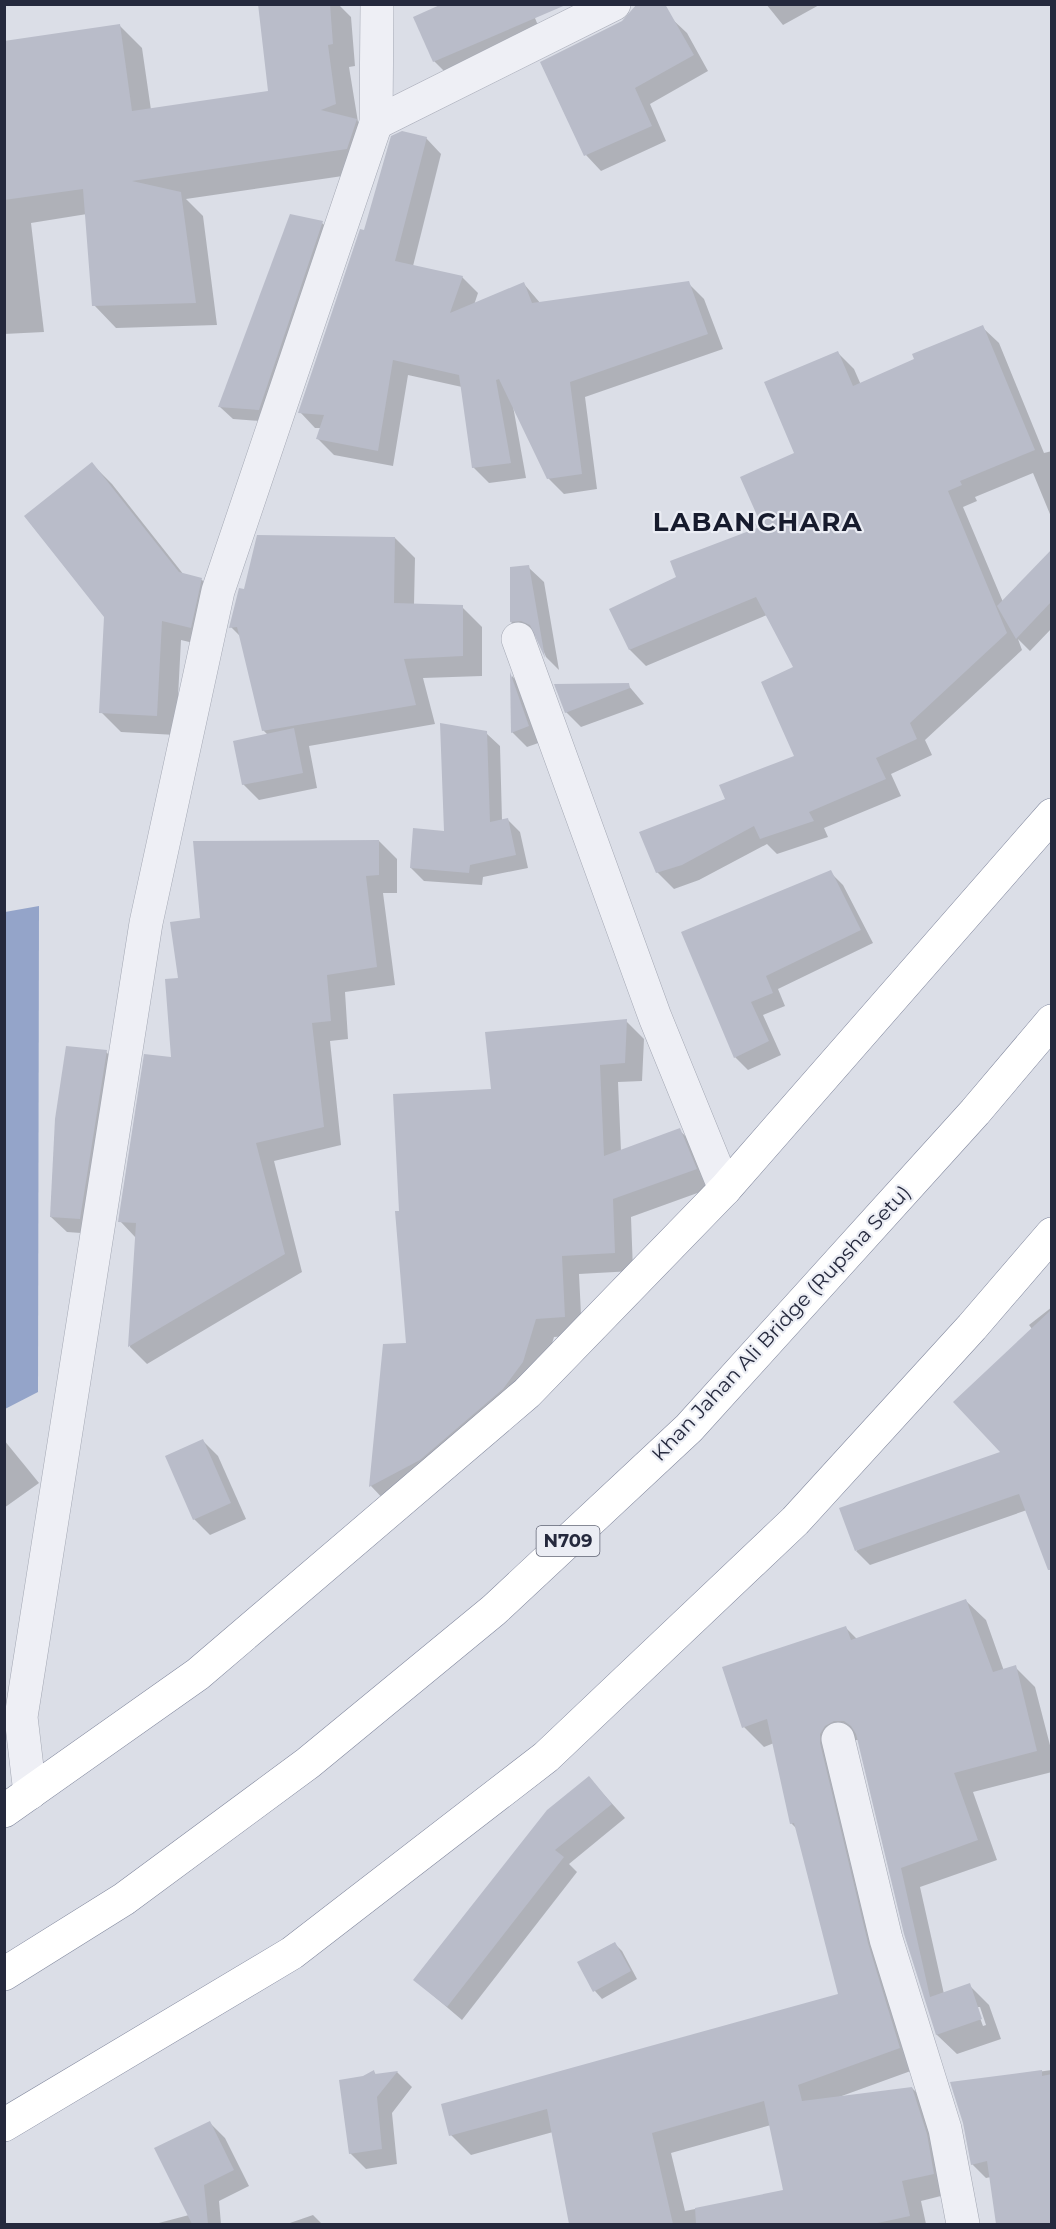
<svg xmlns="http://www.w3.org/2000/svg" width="1056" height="2229" font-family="Montserrat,sans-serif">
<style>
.water{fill:#94a4c9}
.shadow{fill:#0003;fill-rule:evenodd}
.building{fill:#b9bcc9}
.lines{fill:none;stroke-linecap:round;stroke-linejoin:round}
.street-casing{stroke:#a4a8b4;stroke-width:34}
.highway-casing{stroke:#82889e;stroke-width:34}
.street{stroke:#eeeff5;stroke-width:33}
.highway{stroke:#fff;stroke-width:33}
.labels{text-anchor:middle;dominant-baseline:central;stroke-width:4.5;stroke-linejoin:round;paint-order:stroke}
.shield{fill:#ebedf4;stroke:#606474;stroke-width:1.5}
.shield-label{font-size:18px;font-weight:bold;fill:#25293d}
.street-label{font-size:20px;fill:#25293d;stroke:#ebedf4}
.district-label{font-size:26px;font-weight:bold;letter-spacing:1.5px;fill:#171b2d;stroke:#ebedf4}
</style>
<rect width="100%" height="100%" fill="#dbdee7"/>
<polygon class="water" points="39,906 38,1392 5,1409 5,912"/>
<g class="shadow">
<polygon points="260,4 338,4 351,17 355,66 349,67 358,122 379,143 370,172 186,199 203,216 217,325 116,328 94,305 87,214 31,223 44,332 4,334 4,105 119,25 142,48 151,110 269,92"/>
<polygon points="529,4 543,37 450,77 434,61 415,17"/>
<polygon points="766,4 821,4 783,25"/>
<polygon points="671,18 687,33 708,71 650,104 666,141 601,171 586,155"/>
<polygon points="426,138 441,154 413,266 462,277 478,293 474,305 524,284 541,304 688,283 704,299 723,349 585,397 597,489 564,494 549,479 513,406 526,478 489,483 473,467 462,387 408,375 393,466 334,455 318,439 321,428 315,428 300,412 365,232"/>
<polygon points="322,223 335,235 272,422 233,419 220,407"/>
<polygon points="982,327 999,343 1044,453 1052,451 1052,519 1033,473 975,497 977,501 963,507 1003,602 1052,551 1052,628 1030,651 1018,639 1022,650 925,740 932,755 891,774 901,796 824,828 828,837 777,854 767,844 699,880 674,889 657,872 727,799 796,757 795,668 767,615 646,666 630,650 611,609 678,578 759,529 796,454 838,353 854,369 861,385"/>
<polygon points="92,464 112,484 184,575 202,580 221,599 210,647 181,640 176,735 121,732 101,712 106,617"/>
<polygon points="395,538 415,558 414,605 462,607 482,627 482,676 423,678 435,724 309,746 317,788 259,800 243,784 268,735 263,730 241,637 231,627 245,591"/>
<polygon points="528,567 544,582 559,670 546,657 537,635 527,637 511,622"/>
<polygon points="512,676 525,690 544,741 527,747 512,732"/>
<polygon points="628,685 644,704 581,727 566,712"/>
<polygon points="486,733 500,746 502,820 507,819 520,832 528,868 483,877 482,885 424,881 411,868 446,833"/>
<polygon points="379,841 397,859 397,893 383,893 395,985 345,992 348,1039 330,1041 341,1145 274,1161 302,1272 147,1364 130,1347 136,1238 120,1221 173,1059 180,979 201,919"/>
<polygon points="830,872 843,885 873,943 778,989 785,1006 763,1015 781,1055 748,1070 735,1057 683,933"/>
<polygon points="626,1021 644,1039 642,1081 618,1082 621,1151 679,1130 698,1148 714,1187 631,1217 633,1271 579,1274 582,1335 554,1337 541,1380 388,1504 371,1486 384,1345 408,1345 401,1212 493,1090"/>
<polygon points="106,1052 122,1067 95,1234 67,1232 51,1217"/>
<polygon points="1052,1307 1052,1560 1027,1510 870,1565 856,1551 1002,1452 1032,1329 1029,1325"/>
<polygon points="4,1440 39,1483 4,1508"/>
<polygon points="203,1441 218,1456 246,1519 210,1535 194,1519"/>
<path d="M966,1601L986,1620L1004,1671L1015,1667L1035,1687L1052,1753V1772L973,1792L997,1860L920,1887L944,1994L969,1985L989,2005L1001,2039L957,2054L937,2035L859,1740H855L919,2068L839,2097L912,2088L932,2108L953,2193L921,2201L926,2224H571L553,2132L471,2155L451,2135L840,1995L797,1829L791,1823L774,1743L764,1747L744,1727L846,1628L857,1639ZM976,2007H980L986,2025L983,2026ZM771,2125L785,2191L685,2211L671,2153Z"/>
<polygon points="589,1778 625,1818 569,1864 577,1872 462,2020 415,1980"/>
<polygon points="614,1943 622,1951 637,1979 602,1999 595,1991 579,1962"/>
<polygon points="1052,2070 1052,2224 997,2224 991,2177 986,2178 972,2164 964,2123 952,2083"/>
<polygon points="374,2072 377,2076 397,2072 412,2087 392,2113 397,2164 366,2169 350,2153 364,2078"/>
<polygon points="210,2123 225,2138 249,2186 219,2201 221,2224 155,2224 189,2215"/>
<polygon points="313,2215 322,2224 287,2224"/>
</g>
<g class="building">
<polygon points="258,4 330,4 333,44 328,45 336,104 321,110 357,119 347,149 132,181 181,192 196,303 92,306 83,189 4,200 4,41 120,24 132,111 268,91"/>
<polygon points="442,4 568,4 433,62 413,17"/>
<polygon points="637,4 665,4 694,55 635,88 652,126 584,156 540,62 622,21"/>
<polygon points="402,131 427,137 395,261 463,276 450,313 524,282 532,303 689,281 708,334 570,382 582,474 547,479 499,379 496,380 511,463 472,468 459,375 393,360 378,451 316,439 324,415 298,413 360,229 364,230 391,136"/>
<polygon points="290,214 323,221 259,410 218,407"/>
<polygon points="983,325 1035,450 960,481 962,485 948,491 1007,633 910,723 917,739 876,758 886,779 809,812 814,821 760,839 754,826 682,865 656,873 639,832 725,799 719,785 794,756 761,682 793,667 756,597 629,650 609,609 676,577 670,561 757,528 755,524 760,522 740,477 794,453 764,382 838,351 853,386 914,359 912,354"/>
<polygon points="92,462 179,572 202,578 191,628 162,621 157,716 99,713 104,617 24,516"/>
<polygon points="257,535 395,537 394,603 463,605 463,656 404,659 416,705 262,731 237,627 229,628 239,588 244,589"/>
<polygon points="1052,549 1052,601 1016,639 997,606"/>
<polygon points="529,565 545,658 530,625 521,621 510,622 510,567"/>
<polygon points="510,672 529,726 511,733"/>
<polygon points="629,683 630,688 565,713 554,684"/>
<polygon points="440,723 487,731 490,822 508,818 516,855 470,865 469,873 410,868 413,828 444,831"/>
<polygon points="294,728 303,773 242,785 233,741"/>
<polygon points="379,840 379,875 366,876 377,967 327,975 331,1021 312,1023 324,1127 256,1143 285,1254 128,1347 136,1223 118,1222 144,1054 171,1057 165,979 178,978 170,922 200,918 193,841"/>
<polygon points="831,870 861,930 766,976 773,993 751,1002 769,1041 734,1058 681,932"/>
<polygon points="627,1019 625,1063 600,1065 604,1156 680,1128 697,1169 613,1199 615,1253 562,1256 565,1317 536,1319 523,1362 503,1389 420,1460 369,1487 383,1344 406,1343 395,1211 399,1211 393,1094 491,1089 485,1032"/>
<polygon points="66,1046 107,1050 80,1219 50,1217 55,1119"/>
<polygon points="1052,1309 1052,1570 1048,1570 1019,1494 855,1551 839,1508 1000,1452 953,1402"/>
<polygon points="203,1439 231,1503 193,1520 165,1456"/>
<polygon points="966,1599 993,1672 1016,1665 1037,1751 954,1773 978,1840 901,1868 930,1997 970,1983 982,2019 936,2035 904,1934 856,1734 851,1726 844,1721 834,1721 825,1726 820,1734 820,1743 868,1943 900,2048 798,2085 802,2101 912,2087 927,2134 934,2174 902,2181 910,2216 873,2224 696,2224 695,2208 783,2190 764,2101 652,2133 673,2224 569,2224 547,2109 449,2136 441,2104 838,1994 794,1823 790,1824 767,1719 742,1728 722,1667 846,1626 851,1640"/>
<polygon points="589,1776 612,1804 555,1850 564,1857 447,2007 413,1980 547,1810"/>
<polygon points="615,1942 631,1971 593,1992 577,1962"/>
<polygon points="374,2070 375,2074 398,2071 377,2097 382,2149 349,2154 339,2080 363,2076"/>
<polygon points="1042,2070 1042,2076 1052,2074 1052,2224 996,2224 987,2161 971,2165 963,2123 950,2082"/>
<polygon points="210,2121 234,2170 204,2185 208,2224 192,2224 154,2148"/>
</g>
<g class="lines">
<defs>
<g id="street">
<polyline points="376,123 614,4"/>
<polyline points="518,639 655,1017 725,1189"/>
<polyline points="838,1739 886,1939 945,2129 963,2224"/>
<polyline points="30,1793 21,1717 146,923 218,591 376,123 377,4"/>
</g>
<g id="highway">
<polyline points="4,1811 198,1674 527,1393 725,1189 1052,815"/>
<polyline points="4,1974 124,1899 308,1763 494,1610 689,1428 975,1112 1052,1021"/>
<polyline points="4,2125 292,1953 546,1757 795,1521 972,1327 1052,1234"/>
</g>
</defs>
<use href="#street" class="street-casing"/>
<use href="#highway" class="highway-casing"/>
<use href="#street" class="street"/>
<use href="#highway" class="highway"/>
</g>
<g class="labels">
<rect class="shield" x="536.5" y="1526" width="63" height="30" rx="4.5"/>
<g class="shield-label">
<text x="568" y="1541">N709</text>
</g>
<g class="street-label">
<text transform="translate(781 1323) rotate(-47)">Khan Jahan Ali Bridge (Rupsha Setu)</text>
</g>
<g class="district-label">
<text x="758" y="522">LABANCHARA</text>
</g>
</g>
<rect width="1056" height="2229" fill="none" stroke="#25293d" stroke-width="12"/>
</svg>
